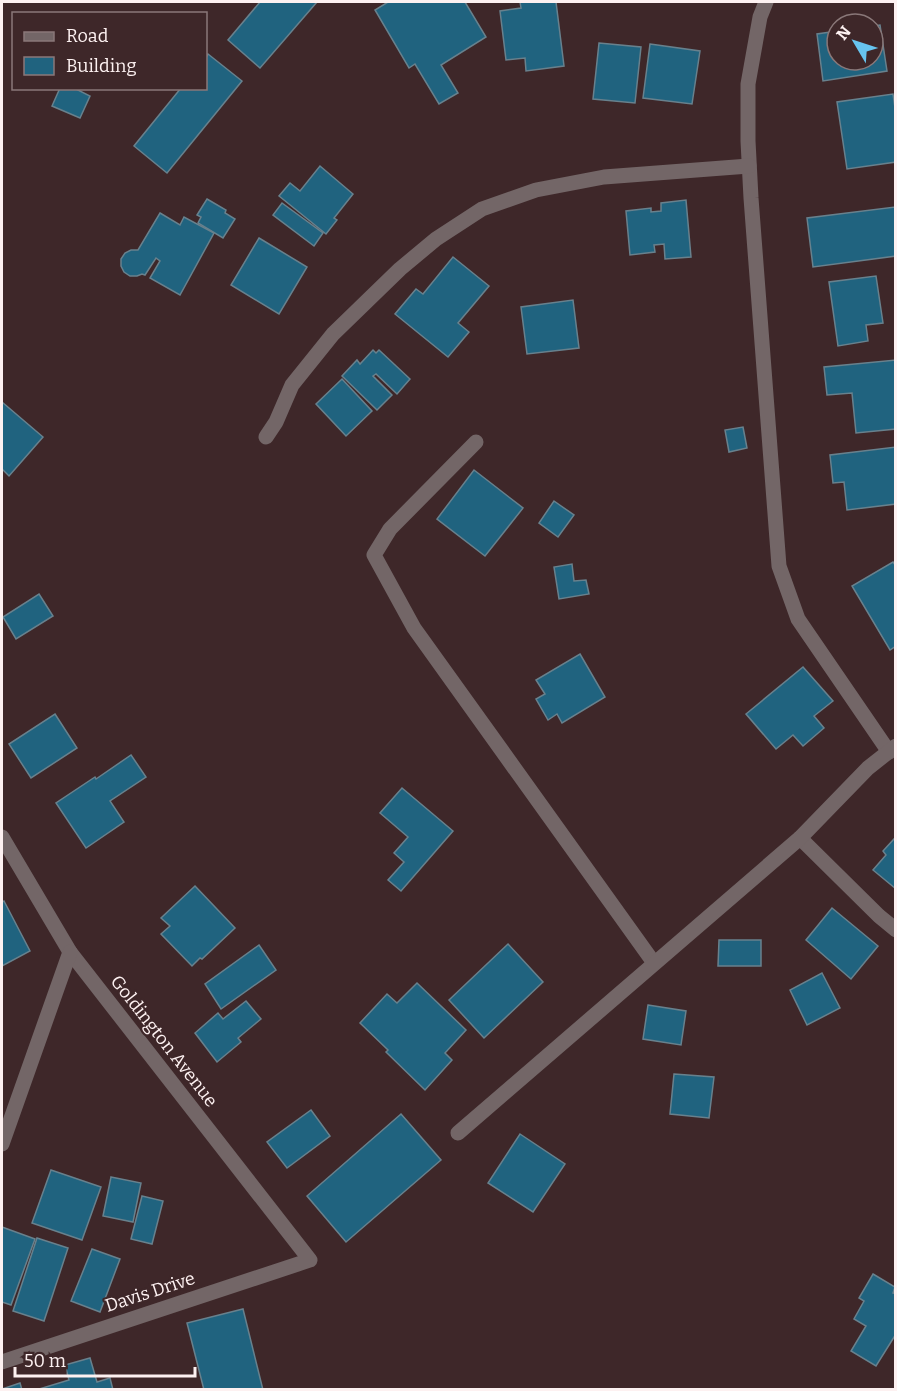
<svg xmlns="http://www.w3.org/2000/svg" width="897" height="1391" font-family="Bitter,serif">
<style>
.building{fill:#20637f;stroke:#68818d;stroke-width:1.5}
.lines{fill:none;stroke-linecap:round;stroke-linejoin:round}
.street{stroke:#736667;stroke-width:15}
.labels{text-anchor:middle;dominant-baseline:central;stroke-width:4.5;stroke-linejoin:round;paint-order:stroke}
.street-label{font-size:18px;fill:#fdf1f1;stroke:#3e2729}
</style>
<rect width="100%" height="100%" fill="#3e2729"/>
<g class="building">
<polygon points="260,2 317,2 260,68 228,40"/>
<polygon points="388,2 465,2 486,37 441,65 458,93 439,104 415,64 409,68 375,10"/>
<polygon points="520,2 556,2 564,66 526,71 525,58 506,60 500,11 521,8"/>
<polygon points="880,25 887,71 823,81 817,34 837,31 837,60 873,60 873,26"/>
<polygon points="599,43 641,47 635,103 593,99"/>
<polygon points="650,44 700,51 692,104 643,98"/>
<polygon points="208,54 242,81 167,173 134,146 181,88 206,88 206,58"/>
<polygon points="60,88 74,88 90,96 80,118 52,106"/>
<polygon points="893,94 896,115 896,162 847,169 837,102"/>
<polygon points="320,166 353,194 334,218 337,220 326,234 279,196 290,183 300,191"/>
<polygon points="207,199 226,210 225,213 235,219 223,238 198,223 201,217 197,215"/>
<polygon points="686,200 691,257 665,259 664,244 654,245 655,252 630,255 626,211 651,208 651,212 661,211 661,203"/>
<polygon points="282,203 323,233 314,246 273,215"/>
<polygon points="895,207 896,256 813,267 807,218"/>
<polygon points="160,213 180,225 184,217 214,233 180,295 150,278 160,261 156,258 145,275 142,274 137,276 130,276 124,272 121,266 121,259 125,253 131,250 138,250"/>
<polygon points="259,238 307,267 279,314 231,285"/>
<polygon points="453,257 489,286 458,323 469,332 448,357 395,314 416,289 423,294"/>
<polygon points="876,276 883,323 866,325 868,341 838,346 829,282"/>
<polygon points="573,300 579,348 527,354 521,307"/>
<polygon points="373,350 376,353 379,350 410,379 397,394 376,374 373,376 392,395 377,410 342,376 357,360 360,364"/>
<polygon points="896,360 896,429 856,433 852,393 827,395 824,367"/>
<polygon points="342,379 372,411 346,436 316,404"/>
<polygon points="2,402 43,437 9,476 2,469"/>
<polygon points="743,427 747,448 729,452 725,430"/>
<polygon points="896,447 896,504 847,510 844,482 833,483 830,455"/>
<polygon points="474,470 523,508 485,556 437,519"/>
<polygon points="554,501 574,515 558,537 539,523"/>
<polygon points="893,562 896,566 896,646 890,650 852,586"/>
<polygon points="572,564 574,581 586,580 589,594 559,599 554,567"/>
<polygon points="39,594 53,616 16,639 3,617"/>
<polygon points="580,654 605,697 562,723 557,714 548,720 536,699 545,694 536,680"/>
<polygon points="803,667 833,701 814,716 824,728 803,746 793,735 776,749 746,714"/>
<polygon points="55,714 77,748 31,778 9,744"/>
<polygon points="131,755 146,777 110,801 124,822 86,848 56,803 95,777 96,779"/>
<polygon points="402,788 453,831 401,891 388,880 404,862 394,853 408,837 380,813"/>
<polygon points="894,839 896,840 896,889 873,870 886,855 883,851"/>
<polygon points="195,886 235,928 202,959 200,958 192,966 161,934 170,926 161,918"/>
<polygon points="4,901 30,951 2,966 2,902"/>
<polygon points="832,908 878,946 851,979 806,940"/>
<polygon points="719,940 761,940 761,966 718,966"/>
<polygon points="508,944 543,982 484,1038 449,1000"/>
<polygon points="259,945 276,970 221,1009 205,984"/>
<polygon points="822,973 840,1008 807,1025 790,990"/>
<polygon points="417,983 466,1030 445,1053 452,1060 425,1090 386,1052 388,1050 360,1023 387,994 397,1003"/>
<polygon points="246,1001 261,1019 238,1038 241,1042 217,1062 195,1033 218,1013 223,1019"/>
<polygon points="648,1005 686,1011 681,1045 643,1039"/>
<polygon points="674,1074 714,1077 709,1118 670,1114"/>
<polygon points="311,1110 330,1136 287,1168 267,1142"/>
<polygon points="401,1114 441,1160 346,1242 307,1196"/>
<polygon points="520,1134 565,1164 533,1212 488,1183"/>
<polygon points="51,1170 101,1187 82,1240 32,1223"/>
<polygon points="111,1177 141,1183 133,1222 103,1216"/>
<polygon points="142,1196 163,1201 152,1244 131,1239"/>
<polygon points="2,1227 35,1239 11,1305 2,1302"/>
<polygon points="37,1238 68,1248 44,1321 13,1311"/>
<polygon points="92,1249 120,1259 100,1312 71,1301"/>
<polygon points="873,1274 895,1287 893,1293 896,1294 896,1334 876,1366 851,1351 866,1326 854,1319 864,1301 859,1298"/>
<polygon points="243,1309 263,1390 204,1390 187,1323"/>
<polygon points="90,1358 97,1382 110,1378 113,1390 36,1390 69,1380 65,1365"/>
<polygon points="20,1383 22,1390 2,1390 2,1389"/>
</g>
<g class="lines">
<g class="street">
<polyline points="766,2 760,17 748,84 748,141 751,198 779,566 798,619 889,752"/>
<polyline points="266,437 276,422 292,385 333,334 400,269 436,239 482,209 536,190 604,177 749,166"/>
<polyline points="476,442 390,529 374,555 414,628 654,963"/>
<polyline points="2,837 70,952 310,1260 2,1362"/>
<polyline points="800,838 879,916 896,930"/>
<polyline points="458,1133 800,838 868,768 896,746"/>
<polyline points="2,1144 70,952"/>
</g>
</g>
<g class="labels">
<g class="street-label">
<text transform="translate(164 1041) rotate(52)">Goldington Avenue</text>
<text transform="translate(150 1292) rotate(-18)">Davis Drive</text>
</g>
</g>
<rect width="897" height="1391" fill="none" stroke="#fdf1f1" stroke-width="6"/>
<rect x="12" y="12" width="195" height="78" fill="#3e2729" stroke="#8a7879" stroke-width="1.5"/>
<rect x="24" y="32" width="30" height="9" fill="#736667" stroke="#8a7879" stroke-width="1.5"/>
<text x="66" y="42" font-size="18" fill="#fdf1f1">Road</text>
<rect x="24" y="57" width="30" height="18" fill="#20637f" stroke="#8a7879" stroke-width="1.5"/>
<text x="66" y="72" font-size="18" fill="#fdf1f1">Building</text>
<g transform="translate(855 42) rotate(309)"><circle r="28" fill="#3e2729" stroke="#8a7879" stroke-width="1.5"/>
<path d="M0-4.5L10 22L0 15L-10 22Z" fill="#67c4ef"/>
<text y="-9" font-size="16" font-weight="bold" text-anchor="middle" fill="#fdf1f1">N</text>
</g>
<path d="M15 1367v9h180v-9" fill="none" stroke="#fdf1f1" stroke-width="3"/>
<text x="24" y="1367" font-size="18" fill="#fdf1f1" stroke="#3e2729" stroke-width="4.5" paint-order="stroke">50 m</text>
</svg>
